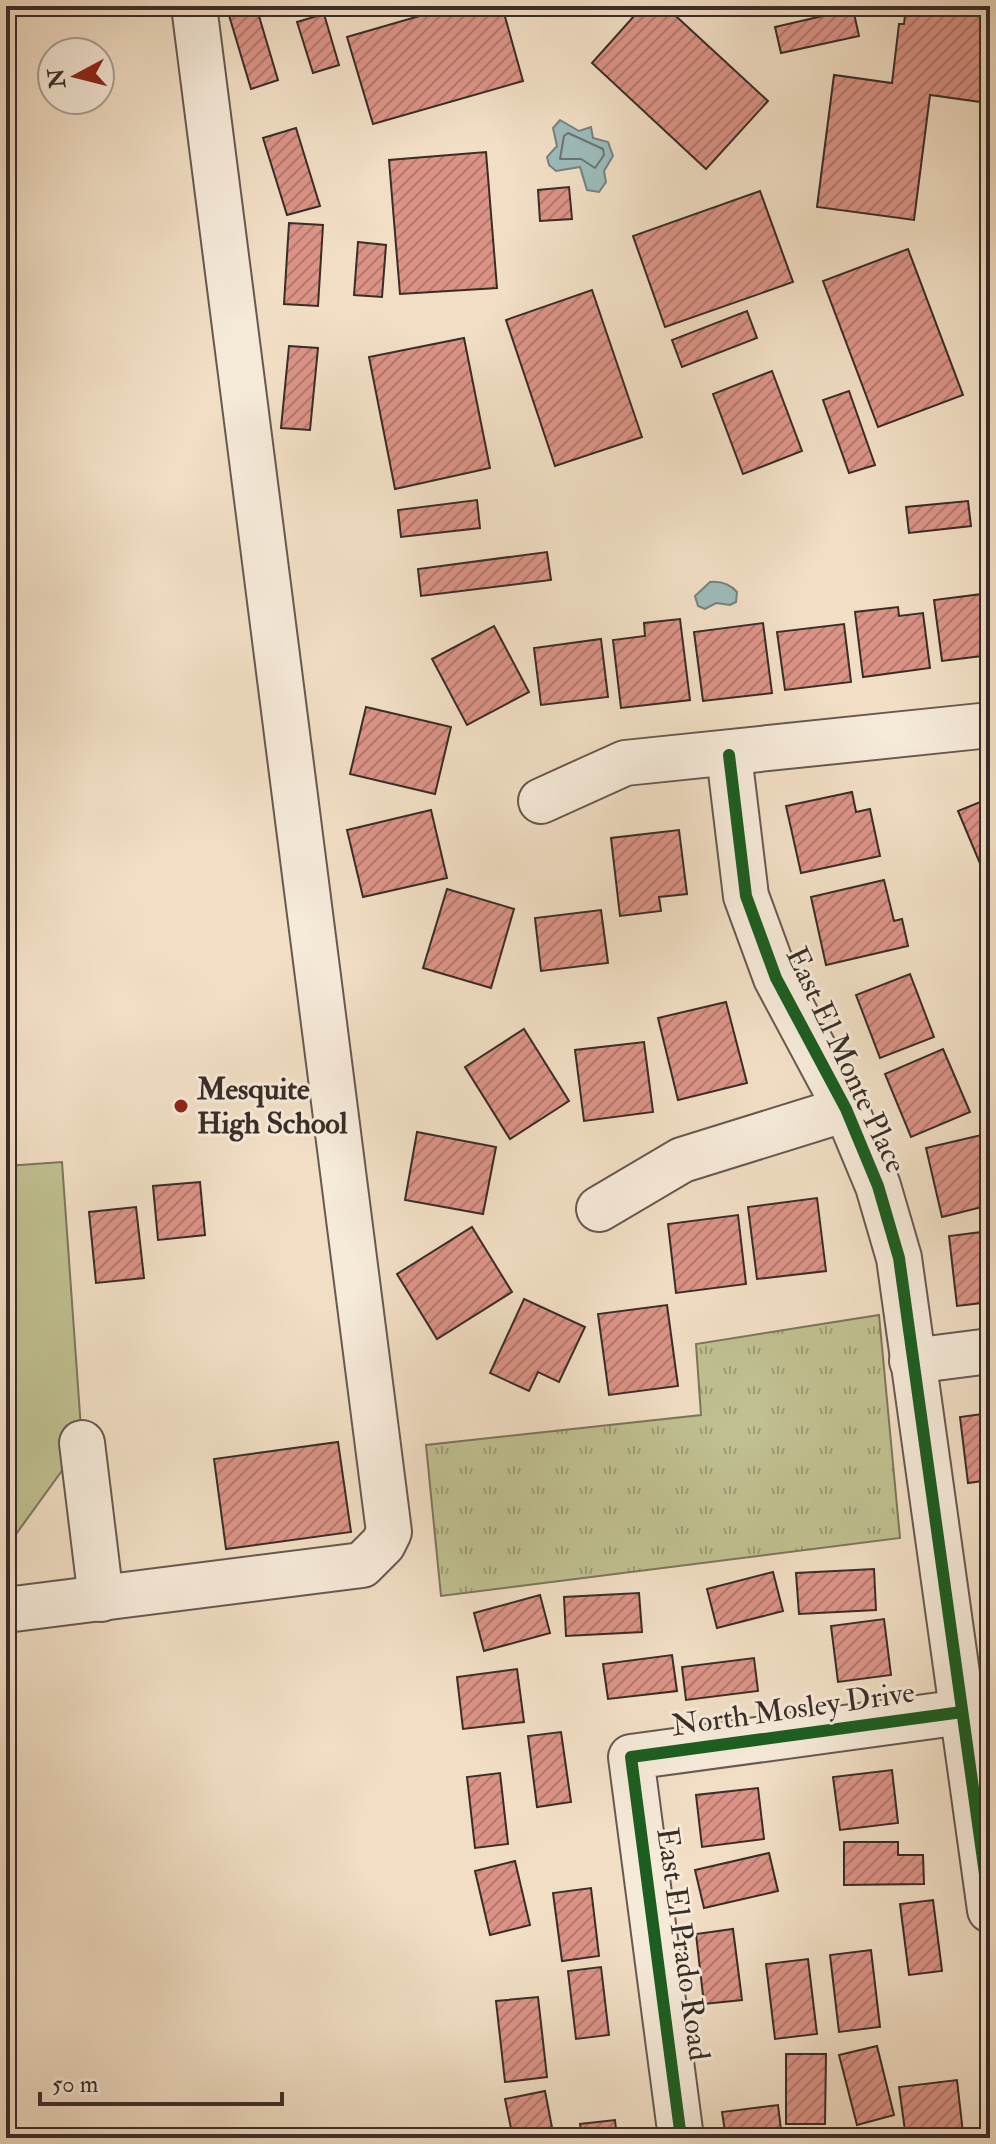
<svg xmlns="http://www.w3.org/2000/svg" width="996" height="2144" font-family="'IM FELL Double Pica',serif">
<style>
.park{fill:url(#park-tufts);stroke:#7c765c;stroke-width:2}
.pitch{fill:#c0c090;stroke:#7c765c;stroke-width:2}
.water{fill:#9cbbba;stroke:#748280;stroke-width:2}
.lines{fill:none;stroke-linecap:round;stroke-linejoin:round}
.shore{stroke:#6a7471;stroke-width:2}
.building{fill:url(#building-hatch);stroke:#392d28;stroke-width:2}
.minor-casing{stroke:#67594f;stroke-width:48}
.minor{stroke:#f6ead9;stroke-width:44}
.cycleway-casing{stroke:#f6ead9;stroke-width:17}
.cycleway{stroke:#1b5e20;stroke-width:12}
.poi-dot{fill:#8f2418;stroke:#f6ead9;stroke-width:3}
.labels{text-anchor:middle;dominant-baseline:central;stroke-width:6;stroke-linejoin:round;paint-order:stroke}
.street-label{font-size:30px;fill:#392d28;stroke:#f6ead9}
.poi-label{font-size:30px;font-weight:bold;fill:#392d28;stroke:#f6ead9;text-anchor:start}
</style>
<defs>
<pattern id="park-tufts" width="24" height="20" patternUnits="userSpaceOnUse" patternTransform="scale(2)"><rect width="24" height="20" fill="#c0c090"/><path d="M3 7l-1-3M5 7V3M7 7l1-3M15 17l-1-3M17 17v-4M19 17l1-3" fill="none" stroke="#9d9c76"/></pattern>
<pattern id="building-hatch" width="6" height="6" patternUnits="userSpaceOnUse" patternTransform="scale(2)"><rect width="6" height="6" fill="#dc9386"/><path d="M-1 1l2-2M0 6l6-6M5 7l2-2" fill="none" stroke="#b3786e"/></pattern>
</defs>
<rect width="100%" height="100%" fill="#f1dec4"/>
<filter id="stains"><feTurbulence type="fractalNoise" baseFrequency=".0025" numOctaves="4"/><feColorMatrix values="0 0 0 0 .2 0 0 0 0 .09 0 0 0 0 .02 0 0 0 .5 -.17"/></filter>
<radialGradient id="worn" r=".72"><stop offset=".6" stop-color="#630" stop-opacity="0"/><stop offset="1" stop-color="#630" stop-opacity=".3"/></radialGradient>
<polygon class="park" points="879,1315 900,1538 441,1596 426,1445 701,1415 696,1344"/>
<polygon class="pitch" points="62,1162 82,1443 6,1548 6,1166"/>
<g class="water">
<polygon points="560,120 579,131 591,127 593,138 608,142 613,156 604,171 606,182 599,192 587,190 580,167 556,171 549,165 547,157 557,146 553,128"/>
<path d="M710,582C721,581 730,584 737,592L736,602L730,605L716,603L705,609L698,606L695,596Z"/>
</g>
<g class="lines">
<polygon class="shore" points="568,133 603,149 604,155 595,168 581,159 560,159 564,136"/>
</g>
<g class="building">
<polygon points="249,6 256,6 278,80 251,89 228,12"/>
<polygon points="454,6 502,6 523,81 373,124 347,37"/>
<polygon points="643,6 665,6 768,101 706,169 592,63"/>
<polygon points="713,6 742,6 742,8 716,15"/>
<polygon points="906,6 990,6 988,103 930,95 914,220 817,207 834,75 892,83 899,24 904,24"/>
<polygon points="853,9 859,36 781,53 775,27"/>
<polygon points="324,14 339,65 313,73 297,22"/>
<polygon points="296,128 320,206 287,215 263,138"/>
<polygon points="486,152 497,288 400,294 389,160"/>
<polygon points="569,187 572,219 540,221 538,190"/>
<polygon points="760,191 793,282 665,327 633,236"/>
<polygon points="289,223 323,225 318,306 284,304"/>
<polygon points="358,242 386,245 382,297 354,295"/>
<polygon points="908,249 963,395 878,427 823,281"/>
<polygon points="592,290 642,437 555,466 506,320"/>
<polygon points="747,311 757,338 682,367 672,340"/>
<polygon points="464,338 490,468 395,489 369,357"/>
<polygon points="289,346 318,348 310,430 281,428"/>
<polygon points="772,371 802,451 743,474 713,394"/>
<polygon points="849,391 875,465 849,473 823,400"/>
<polygon points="477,500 480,528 401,537 398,510"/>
<polygon points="968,501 971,526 909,533 906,507"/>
<polygon points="547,552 551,580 421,596 418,569"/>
<polygon points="990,593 990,655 942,661 934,600"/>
<polygon points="898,607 899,616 923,613 930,668 863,677 855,612"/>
<polygon points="680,619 690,700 621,708 613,640 645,636 644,623"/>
<polygon points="763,623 772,693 703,701 694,632"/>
<polygon points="844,624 851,682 785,690 777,632"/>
<polygon points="494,626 529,692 467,725 432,659"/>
<polygon points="601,639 608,697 541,705 534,648"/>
<polygon points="366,707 451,727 435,794 350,774"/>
<polygon points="852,792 856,812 870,809 880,856 801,873 786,806"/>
<polygon points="990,798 990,871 984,873 958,811"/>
<polygon points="431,810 447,878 363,897 347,830"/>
<polygon points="679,830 687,894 659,897 661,911 620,916 611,838"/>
<polygon points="884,880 894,921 902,919 908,946 826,965 811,897"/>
<polygon points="447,889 514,909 491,988 423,968"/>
<polygon points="601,910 608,963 541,971 535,918"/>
<polygon points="910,974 934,1037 880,1058 856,995"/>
<polygon points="726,1002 747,1083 678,1100 658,1018"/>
<polygon points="524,1029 569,1101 510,1139 465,1067"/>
<polygon points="644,1042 653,1112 584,1121 575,1050"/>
<polygon points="943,1049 970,1112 911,1137 885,1074"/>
<polygon points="417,1132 496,1147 483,1214 405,1200"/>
<polygon points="990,1133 990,1205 942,1217 926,1148"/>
<polygon points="200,1182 205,1235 158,1240 153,1186"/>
<polygon points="817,1198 826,1271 757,1279 748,1207"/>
<polygon points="136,1207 144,1278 96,1283 89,1212"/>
<polygon points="738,1215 746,1284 676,1293 668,1224"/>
<polygon points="472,1227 512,1292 437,1339 397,1274"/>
<polygon points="990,1231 990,1302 957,1306 949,1236"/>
<polygon points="524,1299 585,1327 559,1382 538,1372 529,1391 490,1373"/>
<polygon points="667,1305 678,1386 609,1395 598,1314"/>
<polygon points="990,1413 990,1480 968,1483 960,1417"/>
<polygon points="338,1442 351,1532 226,1549 214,1459"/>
<polygon points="874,1569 876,1610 799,1614 796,1573"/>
<polygon points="773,1572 783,1611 717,1628 707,1589"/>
<polygon points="639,1593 642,1632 566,1636 564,1597"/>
<polygon points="540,1595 550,1633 484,1651 474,1613"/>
<polygon points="884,1619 891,1675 838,1682 831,1626"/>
<polygon points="672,1655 677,1691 608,1699 603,1664"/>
<polygon points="754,1658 758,1691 686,1700 682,1667"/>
<polygon points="517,1669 524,1722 463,1729 457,1677"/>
<polygon points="561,1732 571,1802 537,1807 528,1736"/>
<polygon points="892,1770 898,1823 840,1830 833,1777"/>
<polygon points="500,1773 508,1844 475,1848 467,1777"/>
<polygon points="758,1788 764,1839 702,1847 696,1795"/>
<polygon points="844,1842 898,1842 898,1855 923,1855 924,1884 844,1885"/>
<polygon points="769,1853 778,1891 704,1908 695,1870"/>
<polygon points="515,1861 530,1925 490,1935 475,1871"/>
<polygon points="591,1888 599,1956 562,1961 553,1893"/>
<polygon points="933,1900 942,1971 909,1975 900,1904"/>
<polygon points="733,1929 742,2000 704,2004 696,1934"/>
<polygon points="871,1950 880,2027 839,2032 830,1955"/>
<polygon points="808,1959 817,2034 775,2039 766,1964"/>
<polygon points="601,1967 609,2035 576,2039 568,1971"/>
<polygon points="538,1997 547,2077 505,2082 496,2001"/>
<polygon points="877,2046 894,2115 857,2125 839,2055"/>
<polygon points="786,2054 826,2054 825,2124 786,2124"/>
<polygon points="957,2080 963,2133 906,2138 899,2087"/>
<polygon points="545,2091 554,2138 513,2138 505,2099"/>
<polygon points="778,2105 782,2138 726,2138 722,2112"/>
<polygon points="615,2120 617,2138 582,2138 580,2124"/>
</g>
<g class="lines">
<defs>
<g id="minor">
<polyline points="729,755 746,896 776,978 846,1109 878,1186 899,1258 990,1910"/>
<polyline points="541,801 625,763 990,725"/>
<polyline points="599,1209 682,1160 846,1109"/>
<polyline points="912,1361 990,1351"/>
<polyline points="82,1443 101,1599"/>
<polyline points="6,1610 362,1565 383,1544 389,1532 194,6"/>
<polyline points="681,2138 631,1757 962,1712"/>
</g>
</defs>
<use href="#minor" class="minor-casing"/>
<use href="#minor" class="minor"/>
<defs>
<g id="cycleway">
<polyline points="729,755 746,896 776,978 846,1109 878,1186 899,1258 990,1910"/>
<polyline points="681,2138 631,1757 962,1712"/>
</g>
</defs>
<use href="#cycleway" class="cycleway-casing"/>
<use href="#cycleway" class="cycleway"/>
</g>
<circle class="poi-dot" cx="181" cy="1106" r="8"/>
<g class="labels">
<g class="street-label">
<text transform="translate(846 1060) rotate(65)">East El Monte Place</text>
<text transform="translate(793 1709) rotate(-8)">North Mosley Drive</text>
<text transform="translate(683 1944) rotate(82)">East El Prado Road</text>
</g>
<g class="poi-label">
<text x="197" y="1089">Mesquite<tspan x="197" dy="34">High School</tspan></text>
</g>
</g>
<rect width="996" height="2144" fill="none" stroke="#f1dec4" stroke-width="32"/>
<rect x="8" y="8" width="980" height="2128" fill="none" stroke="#392d28" stroke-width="4"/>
<rect x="16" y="16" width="964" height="2112" fill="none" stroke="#392d28" stroke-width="2"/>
<g transform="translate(76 76) rotate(263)"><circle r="38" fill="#f6ead9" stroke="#aa9e92" stroke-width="2"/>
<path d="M0-6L14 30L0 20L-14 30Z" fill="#8f2418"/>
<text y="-12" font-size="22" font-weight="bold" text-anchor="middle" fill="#392d28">N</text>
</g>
<path d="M40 2092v12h242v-12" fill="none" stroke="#392d28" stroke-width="4"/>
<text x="52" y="2092" font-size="24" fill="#392d28" stroke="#f6ead9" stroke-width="6" paint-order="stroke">50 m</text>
<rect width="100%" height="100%" filter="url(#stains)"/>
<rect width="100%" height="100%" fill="url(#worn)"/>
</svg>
